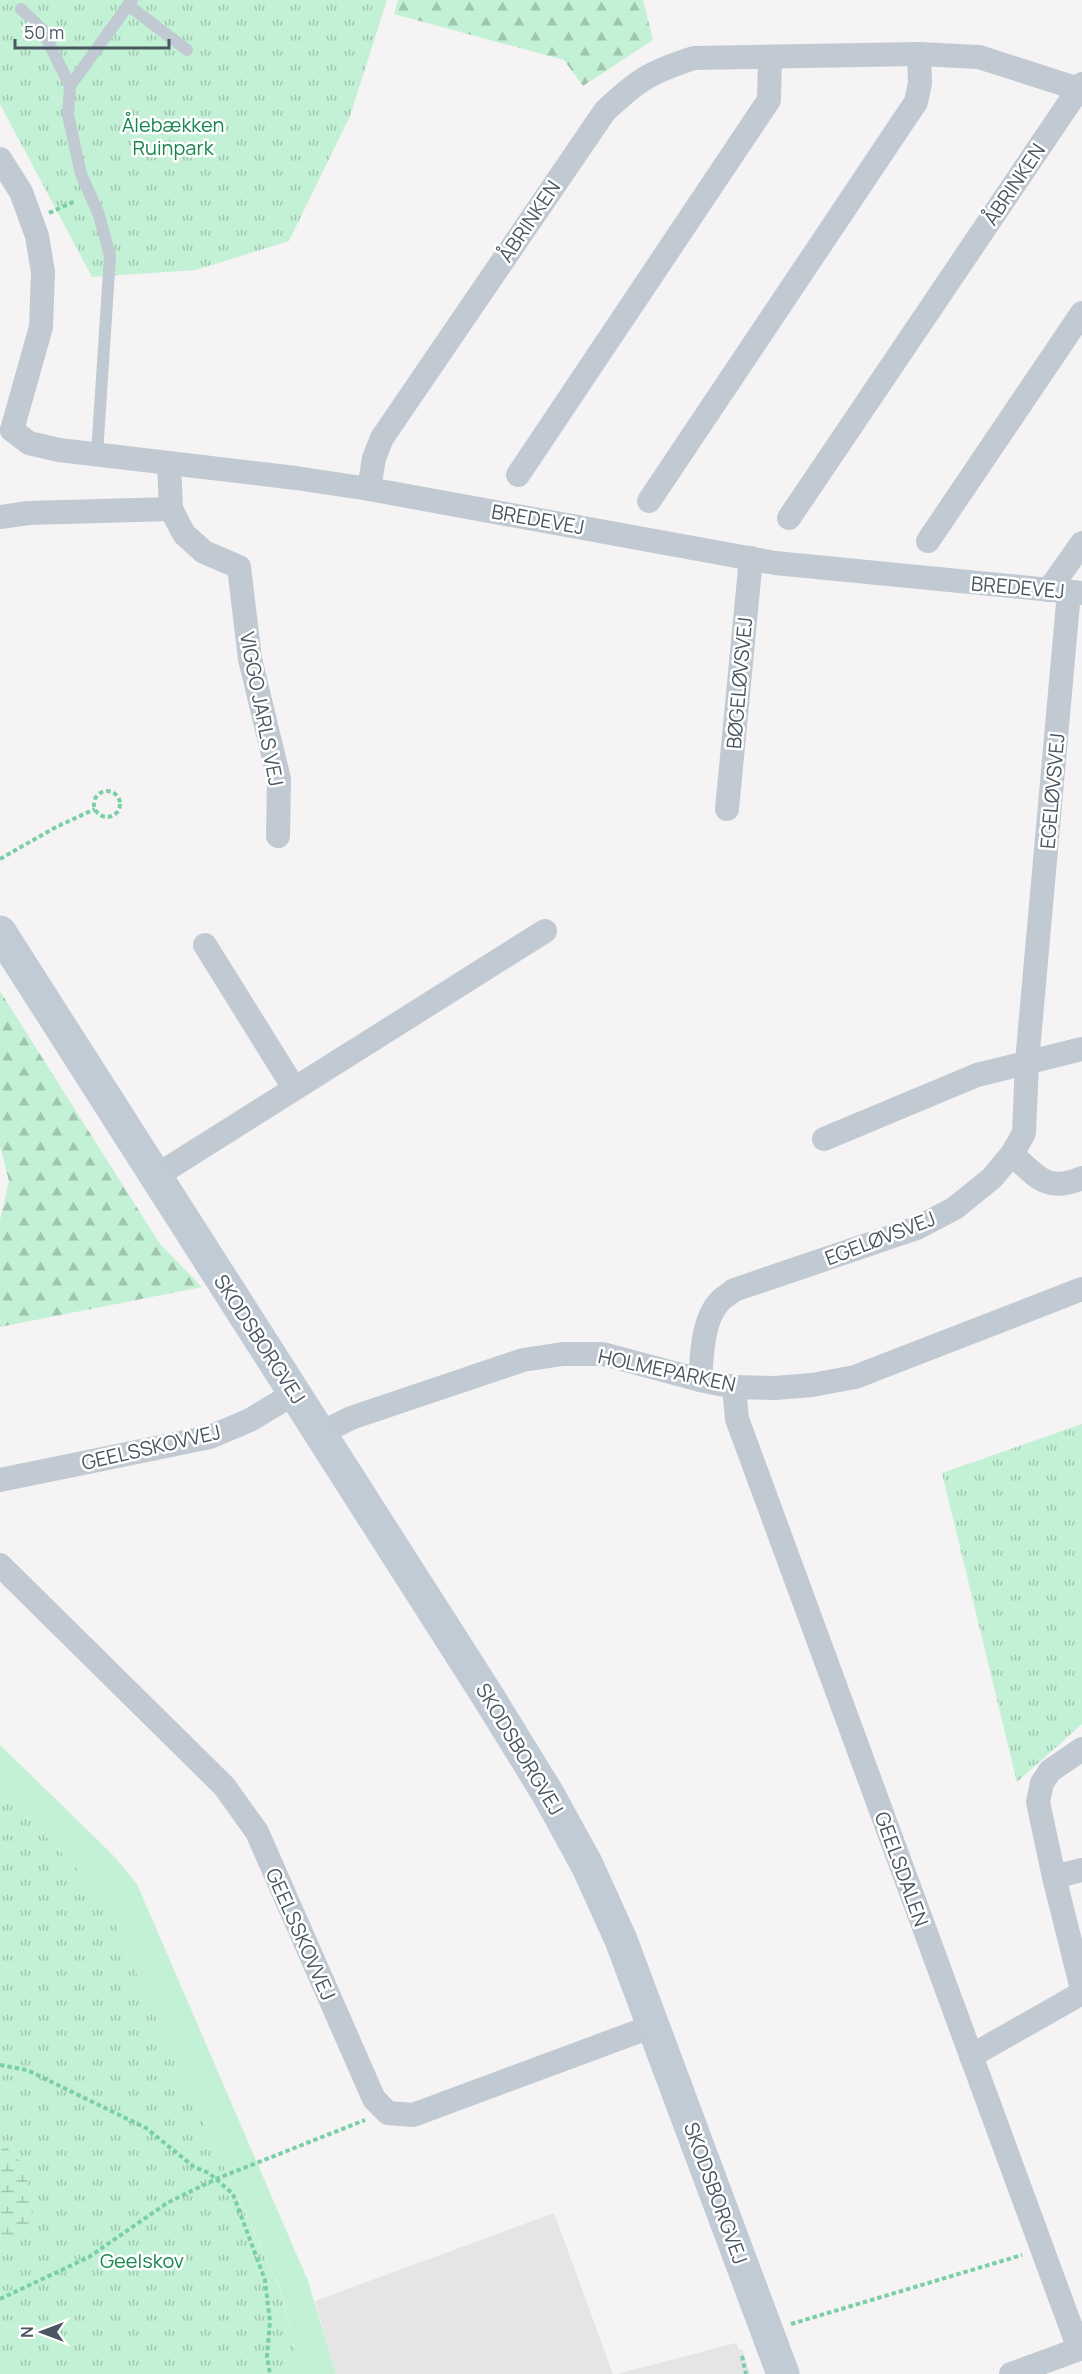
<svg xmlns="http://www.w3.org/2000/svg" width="1082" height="2374" font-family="Manrope,sans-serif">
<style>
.education{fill:#e6e4e5}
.grass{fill:#c3f1d5}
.forest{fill:url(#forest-firs)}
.wetland{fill:url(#wetland-marsh)}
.park{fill:url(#park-tufts)}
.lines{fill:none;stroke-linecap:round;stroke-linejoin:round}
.path{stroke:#7ad0a6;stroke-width:4;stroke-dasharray:4.5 3;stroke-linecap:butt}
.lane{stroke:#c1cad2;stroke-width:12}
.street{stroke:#c1cad2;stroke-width:24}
.secondary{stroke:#c1cbd6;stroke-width:33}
.labels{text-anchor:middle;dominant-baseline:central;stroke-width:5;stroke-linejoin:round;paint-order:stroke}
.park-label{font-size:20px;fill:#17864f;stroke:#fff}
.street-label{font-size:20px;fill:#4a5661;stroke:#fff}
</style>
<defs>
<pattern id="forest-firs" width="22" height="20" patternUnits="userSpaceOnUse" patternTransform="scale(1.5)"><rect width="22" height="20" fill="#c3f1d5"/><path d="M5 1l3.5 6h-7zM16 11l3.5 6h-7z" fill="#a0c6b0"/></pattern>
<pattern id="wetland-marsh" width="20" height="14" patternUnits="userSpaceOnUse" patternTransform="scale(1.5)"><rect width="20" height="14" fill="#c3f1d5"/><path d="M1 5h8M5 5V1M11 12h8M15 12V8" fill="none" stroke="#a0c6b0"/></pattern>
<pattern id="park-tufts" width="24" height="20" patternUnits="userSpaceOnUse" patternTransform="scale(1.5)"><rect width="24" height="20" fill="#c3f1d5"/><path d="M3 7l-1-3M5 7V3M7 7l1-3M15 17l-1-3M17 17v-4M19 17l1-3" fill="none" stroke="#a0c6b0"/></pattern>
</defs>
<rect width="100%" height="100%" fill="#f5f3f3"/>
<g class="education">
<polygon points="554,2213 613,2374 336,2374 315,2301"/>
<polygon points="736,2343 739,2350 742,2349 750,2374 617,2374"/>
</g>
<polygon class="grass" points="0,1745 112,1854 137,1884 308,2281 336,2374 301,2374 280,2288 177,2065 103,1896 0,1788"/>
<g class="forest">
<polygon points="398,0 643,0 653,40 583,86 564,60 394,14"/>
<polygon points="0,991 160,1244 202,1287 0,1327 0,1220 9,1181 0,1145"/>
</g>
<polygon class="wetland" points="0,2140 25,2166 35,2221 0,2252"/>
<g class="park">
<polygon points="0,0 387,0 350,116 289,241 196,270 92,277 0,104"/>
<polygon points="1082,1424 1082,1724 1017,1782 942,1473"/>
<polygon points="0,1788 103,1896 177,2065 280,2289 301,2374 0,2374 0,2252 35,2221 25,2167 0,2140"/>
</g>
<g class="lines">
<g class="path">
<polyline points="49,213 75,201"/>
<circle cx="107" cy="804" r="13"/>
<polyline points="0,859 56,827 95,809"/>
<polyline points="0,2065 27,2070 146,2128 194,2167 209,2173 233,2194 265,2280 270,2322 267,2356 270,2374"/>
<polyline points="0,2299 89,2257 167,2203 216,2179 365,2120"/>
<polyline points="791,2324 1022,2255"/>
<polyline points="742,2356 746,2374"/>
</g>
<g class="lane">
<polyline points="128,5 187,50"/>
<polyline points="21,9 42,29 70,86"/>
<polyline points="97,454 110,256 99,215 81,174 68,115 70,86 132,0"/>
</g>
<g class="street">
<polyline points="0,159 21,192 37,236 43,272 41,327 12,430"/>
<polyline points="12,430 29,443 59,450 296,478 369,489 775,563 1082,593"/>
<polyline points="169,463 171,509 184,534 204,552 239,567 250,659 279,779 278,836"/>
<polyline points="518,475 769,100 770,58"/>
<path d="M369,489L374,458L382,438L605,111C638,80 650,72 694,58L919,54L979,57L1082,90"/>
<polyline points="649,501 916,102 920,83 919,54"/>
<polyline points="0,517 28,513 171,509"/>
<polyline points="789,518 1082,84"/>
<polyline points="928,541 1082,313"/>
<polyline points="1049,590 1082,543"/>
<polyline points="727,809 751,558"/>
<polyline points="205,945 294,1088"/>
<polyline points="824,1139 977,1075 1082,1049"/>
<path d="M1012,1154C1037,1177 1047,1193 1082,1178"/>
<polyline points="156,1176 545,931"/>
<path d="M700,1380C702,1356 702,1321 719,1302C723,1297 730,1294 734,1290L917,1228L955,1208L992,1178L1012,1154L1024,1133L1027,1062L1069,592"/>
<polyline points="734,1387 737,1419 1079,2349"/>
<polyline points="321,1433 351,1418 523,1360 563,1354 603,1354 700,1380 734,1387 775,1388 812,1385 855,1377 1082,1289"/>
<polyline points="0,1480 210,1437 250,1420 295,1393"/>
<polyline points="0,1565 224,1786 257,1832 374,2099 388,2113 413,2115 653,2026"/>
<polyline points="1082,1749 1050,1771 1042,1783 1038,1802 1054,1877 1082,1989"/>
<polyline points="1054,1877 1082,1870"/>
<polyline points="971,2056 1082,1993"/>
<polyline points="1011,2374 1082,2348"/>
</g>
<polyline class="secondary" points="0,932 489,1698 548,1794 587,1865 621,1940 783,2374"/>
</g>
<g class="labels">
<g class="park-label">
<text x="173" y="124">Ålebækken<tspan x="173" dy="23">Ruinpark</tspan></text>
<text x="142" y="2260">Geelskov</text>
</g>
<g class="street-label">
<text transform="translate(1014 184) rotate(-56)">ÅBRINKEN</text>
<text transform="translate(529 221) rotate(-56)">ÅBRINKEN</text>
<text transform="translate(538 519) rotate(10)">BREDEVEJ</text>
<text transform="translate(1018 587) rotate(5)">BREDEVEJ</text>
<text transform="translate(739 683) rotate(-85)">BØGELØVSVEJ</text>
<text transform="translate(262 709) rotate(79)">VIGGO JARLS VEJ</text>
<text transform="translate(1052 791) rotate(-85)">EGELØVSVEJ</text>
<text transform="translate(880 1238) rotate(-21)">EGELØVSVEJ</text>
<text transform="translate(260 1339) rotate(57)">SKODSBORGVEJ</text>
<text transform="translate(667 1370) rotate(12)">HOLMEPARKEN</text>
<text transform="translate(151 1447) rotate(-13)">GEELSSKOVVEJ</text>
<text transform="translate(520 1749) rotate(59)">SKODSBORGVEJ</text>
<text transform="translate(902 1869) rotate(70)">GEELSDALEN</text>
<text transform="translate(301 1934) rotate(66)">GEELSSKOVVEJ</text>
<text transform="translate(716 2193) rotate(70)">SKODSBORGVEJ</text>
</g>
</g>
<g transform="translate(42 2332) rotate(270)" stroke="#ffffff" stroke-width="4.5" paint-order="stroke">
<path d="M0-4.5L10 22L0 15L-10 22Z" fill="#4a5661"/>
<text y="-9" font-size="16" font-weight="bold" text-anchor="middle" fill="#4a5661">N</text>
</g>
<path d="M15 39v9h154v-9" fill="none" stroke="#4a5661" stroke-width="3"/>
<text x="24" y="39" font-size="18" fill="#4a5661" stroke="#ffffff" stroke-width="4.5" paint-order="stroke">50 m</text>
</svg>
